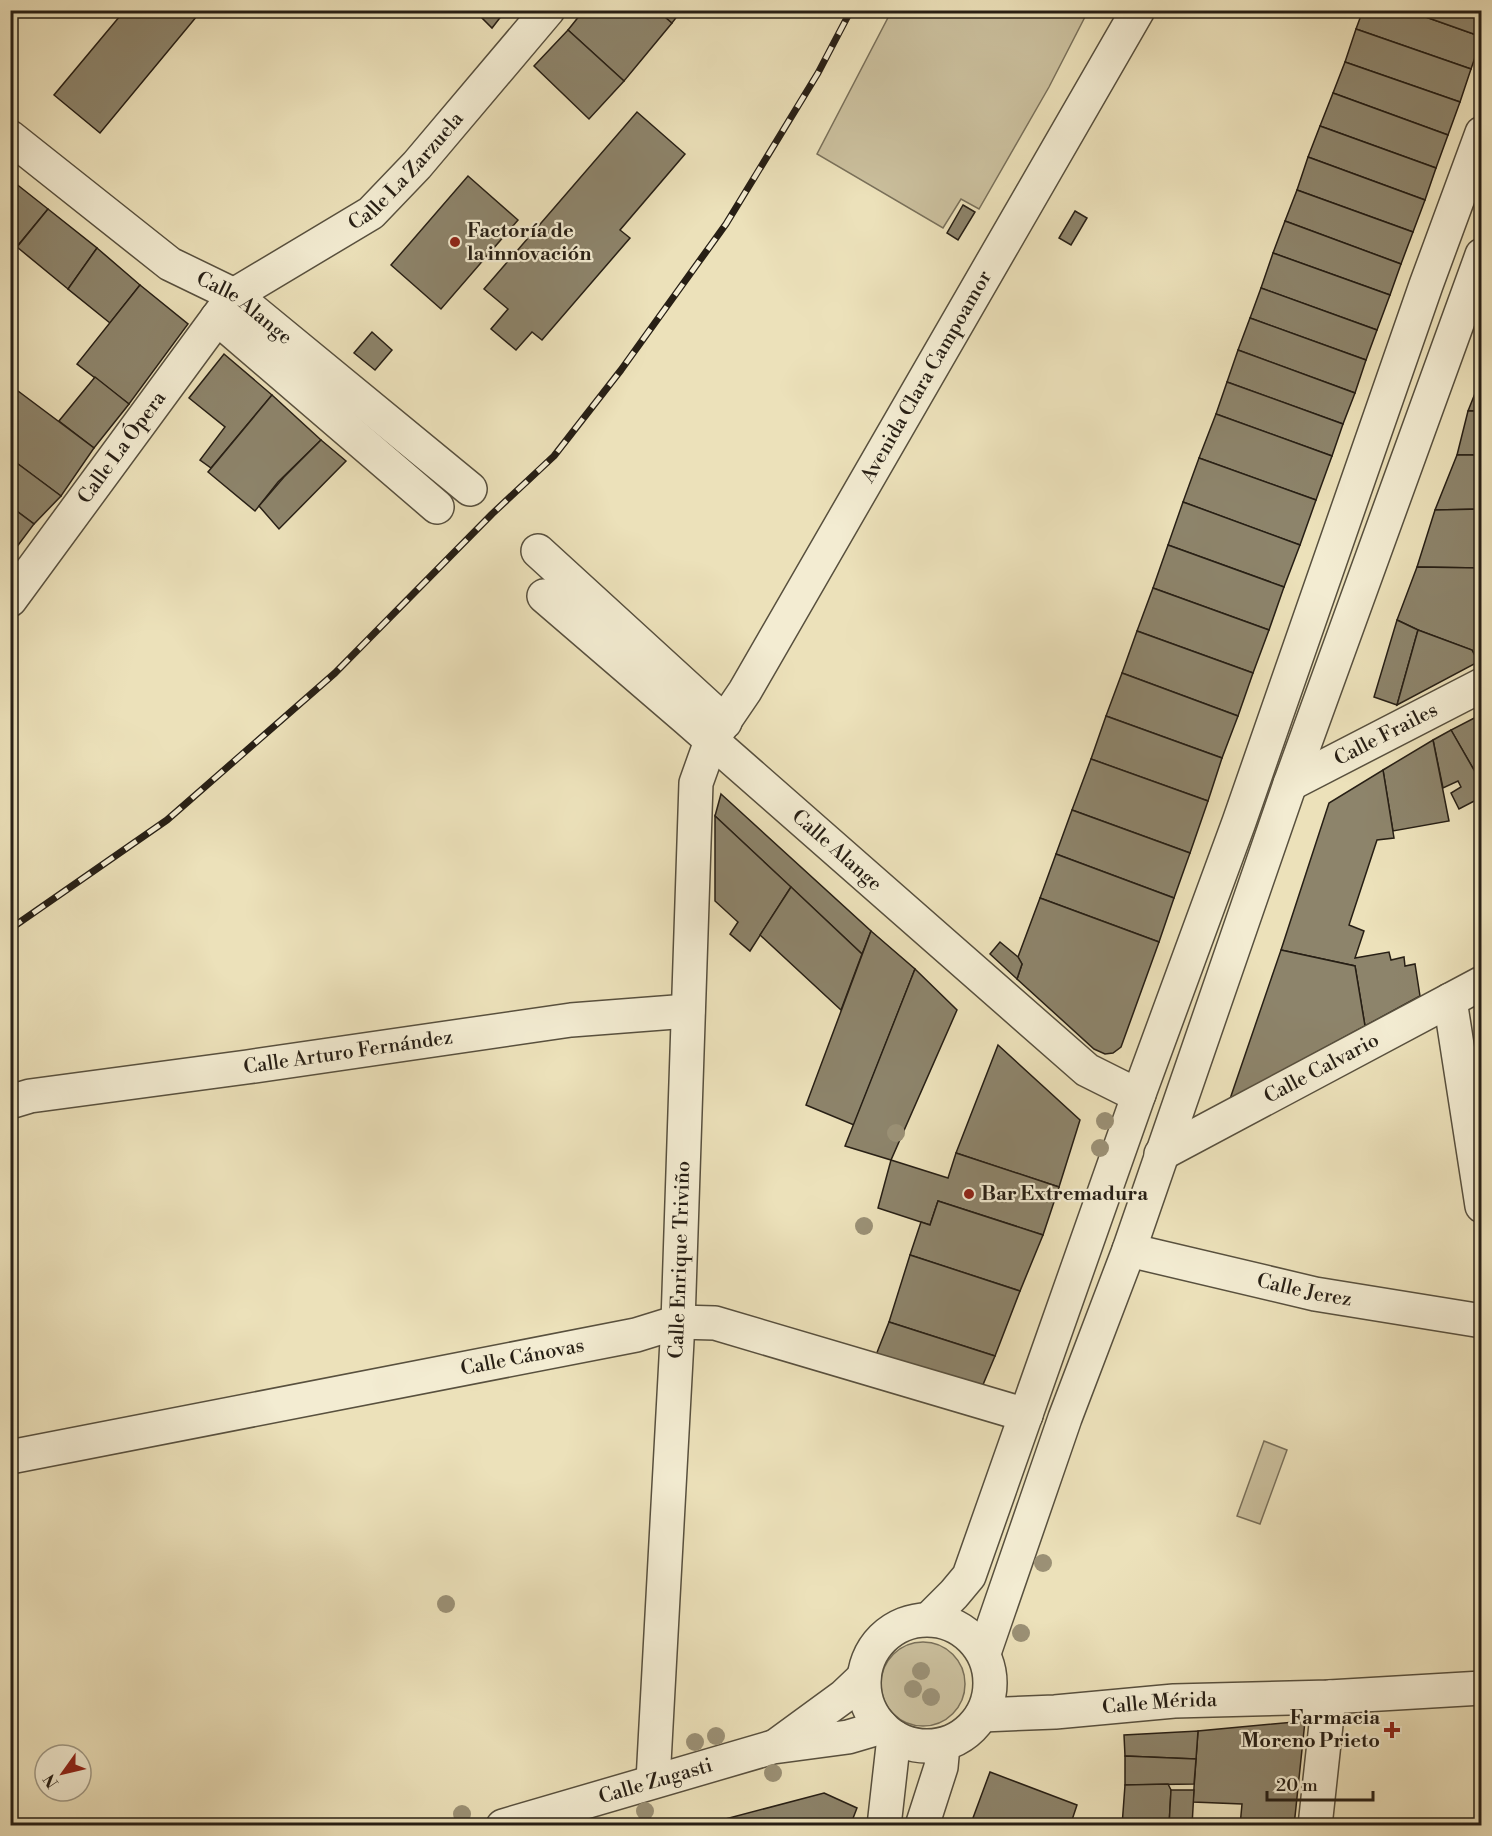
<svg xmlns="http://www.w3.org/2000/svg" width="1492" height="1836" font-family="'Libre Bodoni',serif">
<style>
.green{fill:#cbc09e;stroke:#79705a;stroke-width:1.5}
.building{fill:#8d846b;stroke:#271f15;stroke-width:1.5}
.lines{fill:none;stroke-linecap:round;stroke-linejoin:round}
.street-casing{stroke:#58503e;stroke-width:36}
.street{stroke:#f3ecd2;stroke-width:33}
.rail-casing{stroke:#271f15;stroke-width:7}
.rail{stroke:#f3ecd2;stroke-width:4.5;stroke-dasharray:14;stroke-linecap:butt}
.tree{fill:#9b9176}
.poi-dot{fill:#8f2418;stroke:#f3ecd2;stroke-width:2}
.labels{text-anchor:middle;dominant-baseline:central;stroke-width:4.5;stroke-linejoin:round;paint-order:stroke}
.street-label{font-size:20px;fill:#271f15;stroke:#f3ecd2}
.poi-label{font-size:20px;font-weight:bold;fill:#271f15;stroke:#f3ecd2;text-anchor:start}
</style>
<rect width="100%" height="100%" fill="#ece1ba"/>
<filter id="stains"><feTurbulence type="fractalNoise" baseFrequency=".00333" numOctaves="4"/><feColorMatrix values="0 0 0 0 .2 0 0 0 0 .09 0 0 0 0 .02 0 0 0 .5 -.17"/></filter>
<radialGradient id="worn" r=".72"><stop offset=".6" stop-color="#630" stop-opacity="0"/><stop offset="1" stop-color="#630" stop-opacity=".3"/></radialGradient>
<g class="green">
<polygon points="892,10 1088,11 1049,87 979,209 961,199 943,228 817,154"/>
<polygon points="1264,1441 1287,1450 1260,1524 1237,1516"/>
<circle cx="923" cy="1684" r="42"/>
</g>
<g class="building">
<polygon points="125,10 202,10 100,133 54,95"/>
<polygon points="474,10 506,10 492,28"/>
<polygon points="584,10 657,10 672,23 624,81 568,30"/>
<polygon points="657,10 682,10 672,23"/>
<polygon points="1363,10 1406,10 1482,37 1471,69 1356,29"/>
<polygon points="1406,10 1482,10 1482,37"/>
<polygon points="1356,29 1471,69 1460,102 1345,62"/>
<polygon points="568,30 624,81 589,119 534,66"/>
<polygon points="1345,62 1460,102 1448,135 1333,93"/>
<polygon points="1333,93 1448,135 1436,168 1320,126"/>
<polygon points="637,112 685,154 620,230 630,238 542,340 532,332 516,350 491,329 508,309 484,289"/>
<polygon points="1320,126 1436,168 1425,200 1308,157"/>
<polygon points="1308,157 1425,200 1413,232 1297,190"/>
<polygon points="468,176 518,220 441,309 391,265"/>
<polygon points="10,179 48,209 10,255"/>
<polygon points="1297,190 1413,232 1401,264 1285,221"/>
<polygon points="963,205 975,212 958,240 947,233"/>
<polygon points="48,209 97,248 68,289 17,247"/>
<polygon points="1075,211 1087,218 1071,245 1059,238"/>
<polygon points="1285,221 1401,264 1390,295 1273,253"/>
<polygon points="97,248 140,285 110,323 68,289"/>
<polygon points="1273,253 1390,295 1377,330 1261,288"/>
<polygon points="140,285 188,324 129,404 77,364"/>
<polygon points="1261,288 1377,330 1366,360 1250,318"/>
<polygon points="1250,318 1366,360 1355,393 1238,350"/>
<polygon points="372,332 392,350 375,370 354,353"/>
<polygon points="1238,350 1355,393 1343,424 1227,382"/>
<polygon points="224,354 272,395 211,468 200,460 225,427 189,398"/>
<polygon points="1482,376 1482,411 1468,411"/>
<polygon points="95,377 129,404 94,448 59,421"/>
<polygon points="1227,382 1343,424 1332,456 1216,414"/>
<polygon points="10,385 94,448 61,496 10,458"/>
<polygon points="272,395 321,440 278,482 255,511 208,472"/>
<polygon points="1468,411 1482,411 1482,455 1457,455"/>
<polygon points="1216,414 1332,456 1316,500 1199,458"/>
<polygon points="321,440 346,461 279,529 259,506 284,477"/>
<polygon points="1457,455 1482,455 1482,509 1435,510"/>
<polygon points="10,458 61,496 34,524 10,506"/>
<polygon points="1199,458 1316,500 1300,545 1183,502"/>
<polygon points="1183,502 1300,545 1284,587 1168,545"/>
<polygon points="10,506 34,524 10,556"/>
<polygon points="1482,509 1482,568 1417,567 1435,510"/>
<polygon points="1168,545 1284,587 1269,630 1153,588"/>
<polygon points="1417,567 1482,568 1482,660 1478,662 1472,650 1418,630 1397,620"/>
<polygon points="1153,588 1269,630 1253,673 1137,631"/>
<polygon points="1397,620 1418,630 1397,705 1374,697"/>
<polygon points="1418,630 1472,650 1478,662 1397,705"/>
<polygon points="1137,631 1253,673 1238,716 1122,673"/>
<polygon points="1122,673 1238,716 1222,758 1106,716"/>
<polygon points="1482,714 1482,784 1451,730"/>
<polygon points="1106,716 1222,758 1208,801 1091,759"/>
<polygon points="1451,730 1482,784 1482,797 1459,809 1451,793 1461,787 1458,781 1443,788 1433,740"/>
<polygon points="1433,740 1449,821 1393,831 1383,770"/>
<polygon points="1091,759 1208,801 1190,853 1072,810"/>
<polygon points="1383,770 1394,838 1377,840 1349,925 1364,931 1355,958 1389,952 1391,960 1404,957 1405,966 1415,964 1420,996 1365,1026 1355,966 1281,950 1329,803"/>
<polygon points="721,794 871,931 862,954 715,816"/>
<polygon points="1072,810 1190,853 1174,898 1056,854"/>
<polygon points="715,816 791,887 750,951 730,934 738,922 715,901"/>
<polygon points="1056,854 1174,898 1159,942 1040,898"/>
<polygon points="791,887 862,954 841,1010 760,935"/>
<polygon points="1040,898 1159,942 1121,1047 1113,1053 1105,1054 1094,1049 1017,979 1022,964 1018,957"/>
<polygon points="871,931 915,969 854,1125 806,1105"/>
<polygon points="1000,942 1018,957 1022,964 1017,979 990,954"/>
<polygon points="1281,950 1355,966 1365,1026 1230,1099"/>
<polygon points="915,969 957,1010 891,1160 845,1146"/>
<polygon points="998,1045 1080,1120 1059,1187 956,1153"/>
<polygon points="956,1153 1059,1187 1043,1235 938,1201 930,1225 878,1208 891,1160 948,1178"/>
<polygon points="938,1201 1043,1235 1020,1291 910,1255 921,1222 930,1225"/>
<polygon points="910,1255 1020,1291 995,1356 889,1322"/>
<polygon points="889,1322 995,1356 982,1387 876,1355"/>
<polygon points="1305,1721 1294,1826 1240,1826 1242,1804 1193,1802 1198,1731"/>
<polygon points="1198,1731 1196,1759 1125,1756 1124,1735"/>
<polygon points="1125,1756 1196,1759 1194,1784 1125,1785"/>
<polygon points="990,1772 1077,1805 1070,1826 970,1826"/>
<polygon points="1168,1784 1171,1790 1169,1826 1122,1826 1125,1785"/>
<polygon points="1171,1790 1194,1790 1192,1826 1169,1826"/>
<polygon points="824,1793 857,1808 850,1826 699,1826"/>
</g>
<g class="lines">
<defs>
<g id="street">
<path id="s1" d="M10,137L170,264L234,295L470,489"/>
<polyline points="217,318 437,507"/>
<polyline points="538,551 725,722"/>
<path id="s2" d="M544,596L687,719L1087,1070L1129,1091L1139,1094"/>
<path id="s3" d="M10,600L234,295L371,213L417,165L548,10"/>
<path id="s4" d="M1290,784L1482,685"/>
<polyline points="1450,1000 1482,1206"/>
<path id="s5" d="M10,1102L30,1096L247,1067L571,1020L688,1011"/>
<path id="s6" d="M1161,1154L1482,983"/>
<path id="s7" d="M1129,1250L1315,1294L1482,1321"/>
<path id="s8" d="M10,1457L636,1335L678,1322L715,1323L1026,1415"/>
<polyline points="929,1619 954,1594 969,1576 1139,1094 1239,822 1426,285 1482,133"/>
<circle cx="927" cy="1683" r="63"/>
<polyline points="984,1653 1065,1418 1129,1250 1290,784 1482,255"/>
<path id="s9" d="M982,1715L1055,1712L1174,1701L1329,1697L1482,1688"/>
<polyline points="777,1745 844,1696 864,1677"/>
<path id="s10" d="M653,1781L678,1322L696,783L711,741L745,691L1138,10"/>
<path id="s11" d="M503,1826L773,1747L848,1737L882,1727"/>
<polyline points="884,1826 894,1737"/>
<polyline points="922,1826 941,1767 943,1745"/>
<polyline points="1315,1826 1329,1697"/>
</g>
</defs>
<use href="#street" class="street-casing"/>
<use href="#street" class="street"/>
<defs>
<polyline id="rail" points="10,929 167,820 335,673 492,514 554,456 621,370 726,224 818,73 851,10"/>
</defs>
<use href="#rail" class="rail-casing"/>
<use href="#rail" class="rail"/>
</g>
<g class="tree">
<circle cx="1105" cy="1121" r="9"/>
<circle cx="896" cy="1133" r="9"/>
<circle cx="1100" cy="1148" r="9"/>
<circle cx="864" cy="1226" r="9"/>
<circle cx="1043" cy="1563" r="9"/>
<circle cx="446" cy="1604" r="9"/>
<circle cx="1021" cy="1633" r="9"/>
<circle cx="921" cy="1671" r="9"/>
<circle cx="913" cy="1689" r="9"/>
<circle cx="931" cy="1697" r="9"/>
<circle cx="716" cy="1736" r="9"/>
<circle cx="695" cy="1742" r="9"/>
<circle cx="773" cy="1773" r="9"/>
<circle cx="645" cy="1811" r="9"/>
<circle cx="462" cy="1814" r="9"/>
</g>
<g class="poi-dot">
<circle cx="455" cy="242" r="6"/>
<circle cx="969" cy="1194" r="6"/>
<path d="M1389 1721h6v6h6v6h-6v6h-6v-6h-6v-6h6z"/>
</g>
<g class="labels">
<g class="street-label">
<text stroke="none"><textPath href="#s3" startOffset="592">Calle La Zarzuela</textPath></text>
<text stroke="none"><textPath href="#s1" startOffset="291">Calle Alange</textPath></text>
<text stroke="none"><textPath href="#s10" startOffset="1467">Avenida Clara Campoamor</textPath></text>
<text stroke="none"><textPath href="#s3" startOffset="189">Calle La Ópera</textPath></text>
<text stroke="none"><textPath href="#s4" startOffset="108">Calle Frailes</textPath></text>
<text stroke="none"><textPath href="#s2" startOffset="388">Calle Alange</textPath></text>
<text stroke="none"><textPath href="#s5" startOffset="342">Calle Arturo Fernández</textPath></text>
<text stroke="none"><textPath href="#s6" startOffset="182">Calle Calvario</textPath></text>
<text stroke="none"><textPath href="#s10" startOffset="522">Calle Enrique Triviño</textPath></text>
<text stroke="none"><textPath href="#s7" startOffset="180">Calle Jerez</textPath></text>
<text stroke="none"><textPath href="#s8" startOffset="522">Calle Cánovas</textPath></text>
<text stroke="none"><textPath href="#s9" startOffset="178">Calle Mérida</textPath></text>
<text stroke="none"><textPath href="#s11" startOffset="159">Calle Zugasti</textPath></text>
</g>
<g class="poi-label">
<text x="467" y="231">Factoría de<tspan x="467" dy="23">la innovación</tspan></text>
<text x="981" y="1194">Bar Extremadura</text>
<text x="1380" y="1718" text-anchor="end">Farmacia<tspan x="1380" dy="23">Moreno Prieto</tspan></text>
</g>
</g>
<rect width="1492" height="1836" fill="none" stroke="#ece1ba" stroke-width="36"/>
<rect x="12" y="12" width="1468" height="1812" fill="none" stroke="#271f15" stroke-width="3"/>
<rect x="18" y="18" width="1456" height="1800" fill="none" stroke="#271f15" stroke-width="1.5"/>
<g transform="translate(63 1773) rotate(236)"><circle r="28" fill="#f3ecd2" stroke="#a19a86" stroke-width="1.5"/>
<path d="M0-4.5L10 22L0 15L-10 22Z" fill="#8f2418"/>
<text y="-9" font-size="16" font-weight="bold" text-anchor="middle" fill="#271f15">N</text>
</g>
<path d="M1267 1791v9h106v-9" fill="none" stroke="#271f15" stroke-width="3"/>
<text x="1276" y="1791" font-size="18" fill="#271f15" stroke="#f3ecd2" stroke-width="4.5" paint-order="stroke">20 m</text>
<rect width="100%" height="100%" filter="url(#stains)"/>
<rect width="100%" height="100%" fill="url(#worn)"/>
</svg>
